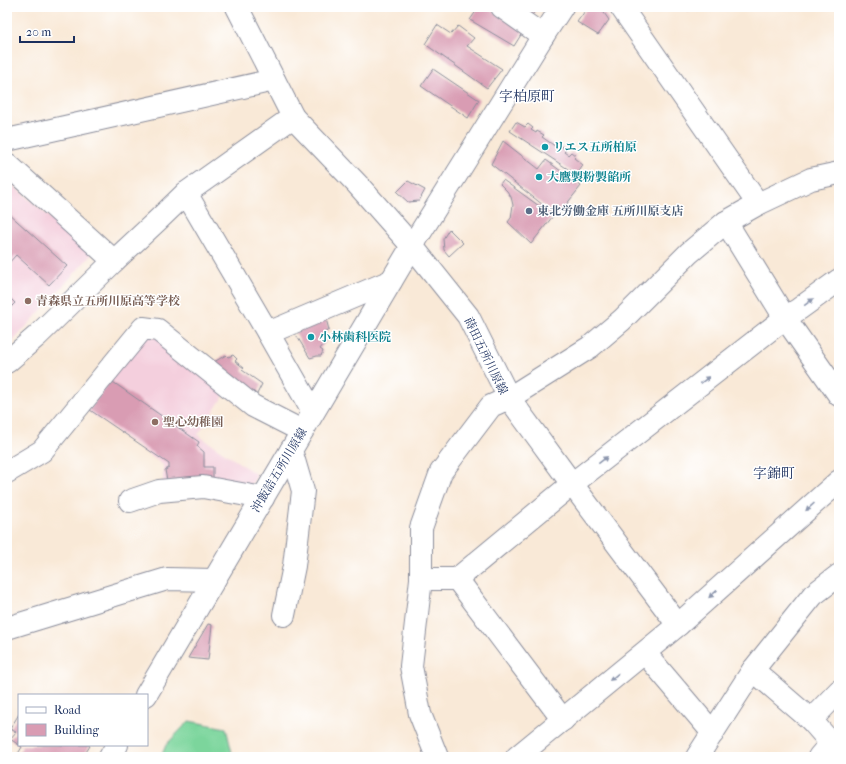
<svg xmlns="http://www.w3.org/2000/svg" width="846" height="764" font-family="'IM FELL French Canon','Noto Serif JP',serif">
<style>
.built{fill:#f4cfdd}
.green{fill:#7cd59c;stroke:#4c827d}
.building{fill:#d99cb3}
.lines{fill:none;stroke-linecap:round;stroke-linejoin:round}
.minor-casing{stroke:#8a8c9a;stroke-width:24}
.major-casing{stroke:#8a8c9a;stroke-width:24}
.minor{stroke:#fff;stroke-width:22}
.major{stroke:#fff;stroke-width:22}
.oneway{fill:#8d97ae}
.culture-dot{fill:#0f9aa8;stroke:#fff;stroke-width:1.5}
.service-dot{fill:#5c6f8a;stroke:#fff;stroke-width:1.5}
.education-dot{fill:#8d6e63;stroke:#fff;stroke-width:1.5}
.labels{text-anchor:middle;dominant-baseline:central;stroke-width:3;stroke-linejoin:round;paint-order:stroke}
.culture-label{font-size:12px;font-weight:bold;fill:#0d838f;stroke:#fff;text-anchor:start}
.service-label{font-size:12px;font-weight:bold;fill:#4e5e75;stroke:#fff;text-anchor:start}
.education-label{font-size:12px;font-weight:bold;fill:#785e54;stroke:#fff;text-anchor:start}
.street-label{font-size:12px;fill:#1b2f5e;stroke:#fff}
.quarter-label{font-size:14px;fill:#1b2f5e;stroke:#fff}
</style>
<rect width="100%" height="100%" fill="#fff"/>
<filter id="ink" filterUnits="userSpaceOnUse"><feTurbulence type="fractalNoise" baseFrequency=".025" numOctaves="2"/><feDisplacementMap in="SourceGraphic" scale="8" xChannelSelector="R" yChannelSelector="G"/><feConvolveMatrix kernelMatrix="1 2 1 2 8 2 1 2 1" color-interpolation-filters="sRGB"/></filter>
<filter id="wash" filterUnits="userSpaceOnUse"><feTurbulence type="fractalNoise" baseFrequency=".012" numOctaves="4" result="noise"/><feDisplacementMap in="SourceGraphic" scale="16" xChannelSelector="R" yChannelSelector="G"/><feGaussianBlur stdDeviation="0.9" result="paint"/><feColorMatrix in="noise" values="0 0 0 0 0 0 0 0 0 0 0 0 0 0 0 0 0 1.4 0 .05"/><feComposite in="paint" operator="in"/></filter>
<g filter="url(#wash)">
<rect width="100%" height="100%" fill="#f9e9d7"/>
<g class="built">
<polygon points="7,180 92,254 7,348"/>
<polygon points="145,335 157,337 226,392 198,435 257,475 247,491 163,484 163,465 84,408"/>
</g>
<polygon class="green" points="189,721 226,728 233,757 161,757 166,745"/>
<g id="blocks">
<g class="building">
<polygon points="479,7 485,7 524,30 514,46 470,20"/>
<polygon points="513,7 538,7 530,18"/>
<polygon points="588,7 600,7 609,20 598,35 577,22"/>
<polygon points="686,7 694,7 688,11"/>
<polygon points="437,25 451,34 458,26 474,38 467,46 502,69 487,88 425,44"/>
<polygon points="433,69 479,100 468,118 421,86"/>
<polygon points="516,122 525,127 528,124 533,128 531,130 536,133 537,131 544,135 542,137 559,149 561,146 566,150 564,152 568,155 571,152 576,156 574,158 583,165 577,175 510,131"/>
<polygon points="503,141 539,169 546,160 581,186 557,216 491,164"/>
<polygon points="503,180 553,216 531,244 508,222 511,218 513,205 511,197 507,191 500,184"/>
<polygon points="408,181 425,190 419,201 408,202 397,192"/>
<polygon points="7,212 67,266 49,285 16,255 7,265"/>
<polygon points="449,229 463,243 449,256 444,250 443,239"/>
<polygon points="7,295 15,303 7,311"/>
<polygon points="325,315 329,330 325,332 326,341 320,349 323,351 321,356 317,356 310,358 295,333"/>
<polygon points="226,355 228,357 233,355 237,359 235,361 244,368 242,370 262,384 255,398 214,362"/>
<polygon points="110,380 199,442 197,446 204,452 204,467 213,467 213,479 167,481 165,470 169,468 169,464 90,410"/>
<polygon points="208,624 212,625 208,660 188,658"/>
<polygon points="19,714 19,745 10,739 16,732 10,729"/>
<polygon points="19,745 89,745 90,746 83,757 16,757 22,747"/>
</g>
</g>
</g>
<g filter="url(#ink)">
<use href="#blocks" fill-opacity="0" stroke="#8a8c9a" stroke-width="1"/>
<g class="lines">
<defs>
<g id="minor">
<polyline points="237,7 293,117 358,185 412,246"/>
<polyline points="502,7 543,36"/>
<polyline points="621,7 653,53 758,204 811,179 839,173"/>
<polyline points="7,140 274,80"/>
<polyline points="7,164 114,261 159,219 186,193 293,117"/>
<polyline points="186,193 268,333 391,281"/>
<polyline points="726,222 785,318 839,395"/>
<polyline points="268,333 313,412"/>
<polyline points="7,362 37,336 114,261"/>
<polyline points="7,472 42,451 143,328 158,330 253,406 302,431"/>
<polyline points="130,501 159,491 203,487 263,498"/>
<polyline points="421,579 457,579 572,484 785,318 799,309 839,280"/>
<polyline points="457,579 563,720"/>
<polyline points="284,615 294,566 303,491 291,450"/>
<polyline points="678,625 572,484 509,398 590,347 622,320 689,253 726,222 758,204"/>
<polyline points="7,628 167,579 214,580"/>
<polyline points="645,653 713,733"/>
<polyline points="753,670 811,720 831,743 819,757"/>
<polyline points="811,720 839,691"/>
<polyline points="517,757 678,625 839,481"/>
<polyline points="697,757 753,670 813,595 839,575"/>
</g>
<g id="major">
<polyline points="412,246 468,316 509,398 491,406 441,472 421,528 421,579 411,666 420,714 437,757"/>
<polyline points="146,695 412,246 543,36 562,7"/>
<polyline points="110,757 117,745"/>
</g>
</defs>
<use href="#minor" class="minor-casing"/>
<use href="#major" class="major-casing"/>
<use href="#minor" class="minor"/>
<use href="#major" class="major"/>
</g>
<defs><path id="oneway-solid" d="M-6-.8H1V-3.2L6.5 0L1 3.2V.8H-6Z"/></defs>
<g class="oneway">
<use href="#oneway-solid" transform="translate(809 302) rotate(-36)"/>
<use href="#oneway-solid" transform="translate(705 380) rotate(-38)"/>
<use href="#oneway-solid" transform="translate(603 460) rotate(-38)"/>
<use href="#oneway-solid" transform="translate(810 507) rotate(138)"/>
<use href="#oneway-solid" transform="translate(713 594) rotate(138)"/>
<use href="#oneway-solid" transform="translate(614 677) rotate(141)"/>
</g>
</g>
<g class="culture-dot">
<circle cx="545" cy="147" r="4"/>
<circle cx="539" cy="177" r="4"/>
<circle cx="311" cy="337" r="4"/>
</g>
<circle class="service-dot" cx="529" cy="211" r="4"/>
<g class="education-dot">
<circle cx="28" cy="301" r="4"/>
<circle cx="155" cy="422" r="4"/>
</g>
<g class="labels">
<g class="culture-label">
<text x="553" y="147">リエス五所柏原</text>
<text x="547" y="177">大鷹製粉製餡所</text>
<text x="319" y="337">小林歯科医院</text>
</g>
<g class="service-label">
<text x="537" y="211">東北労働金庫 五所川原支店</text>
</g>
<g class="education-label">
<text x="36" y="301">青森県立五所川原高等学校</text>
<text x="163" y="422">聖心幼稚園</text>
</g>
<g class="street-label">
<text transform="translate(486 356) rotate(64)">蒔田五所川原線</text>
<text transform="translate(279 470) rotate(-59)">沖飯詰五所川原線</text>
</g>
<g class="quarter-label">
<text x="527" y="96">字柏原町</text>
<text x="774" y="473">字錦町</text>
</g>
</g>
<rect width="846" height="764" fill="none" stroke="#fff" stroke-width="24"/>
<rect x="18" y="694" width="130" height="52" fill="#ffffff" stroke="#a4acbf"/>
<rect x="26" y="707" width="20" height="6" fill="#ffffff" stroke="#a4acbf"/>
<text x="54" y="714" font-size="12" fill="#1b2f5e">Road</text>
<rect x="26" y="724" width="20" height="12" fill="#d99cb3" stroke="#a4acbf"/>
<text x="54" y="734" font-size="12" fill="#1b2f5e">Building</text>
<path d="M20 36v6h54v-6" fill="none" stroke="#1b2f5e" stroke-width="2"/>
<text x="26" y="36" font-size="12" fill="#1b2f5e" stroke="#ffffff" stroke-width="3" paint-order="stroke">20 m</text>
</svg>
